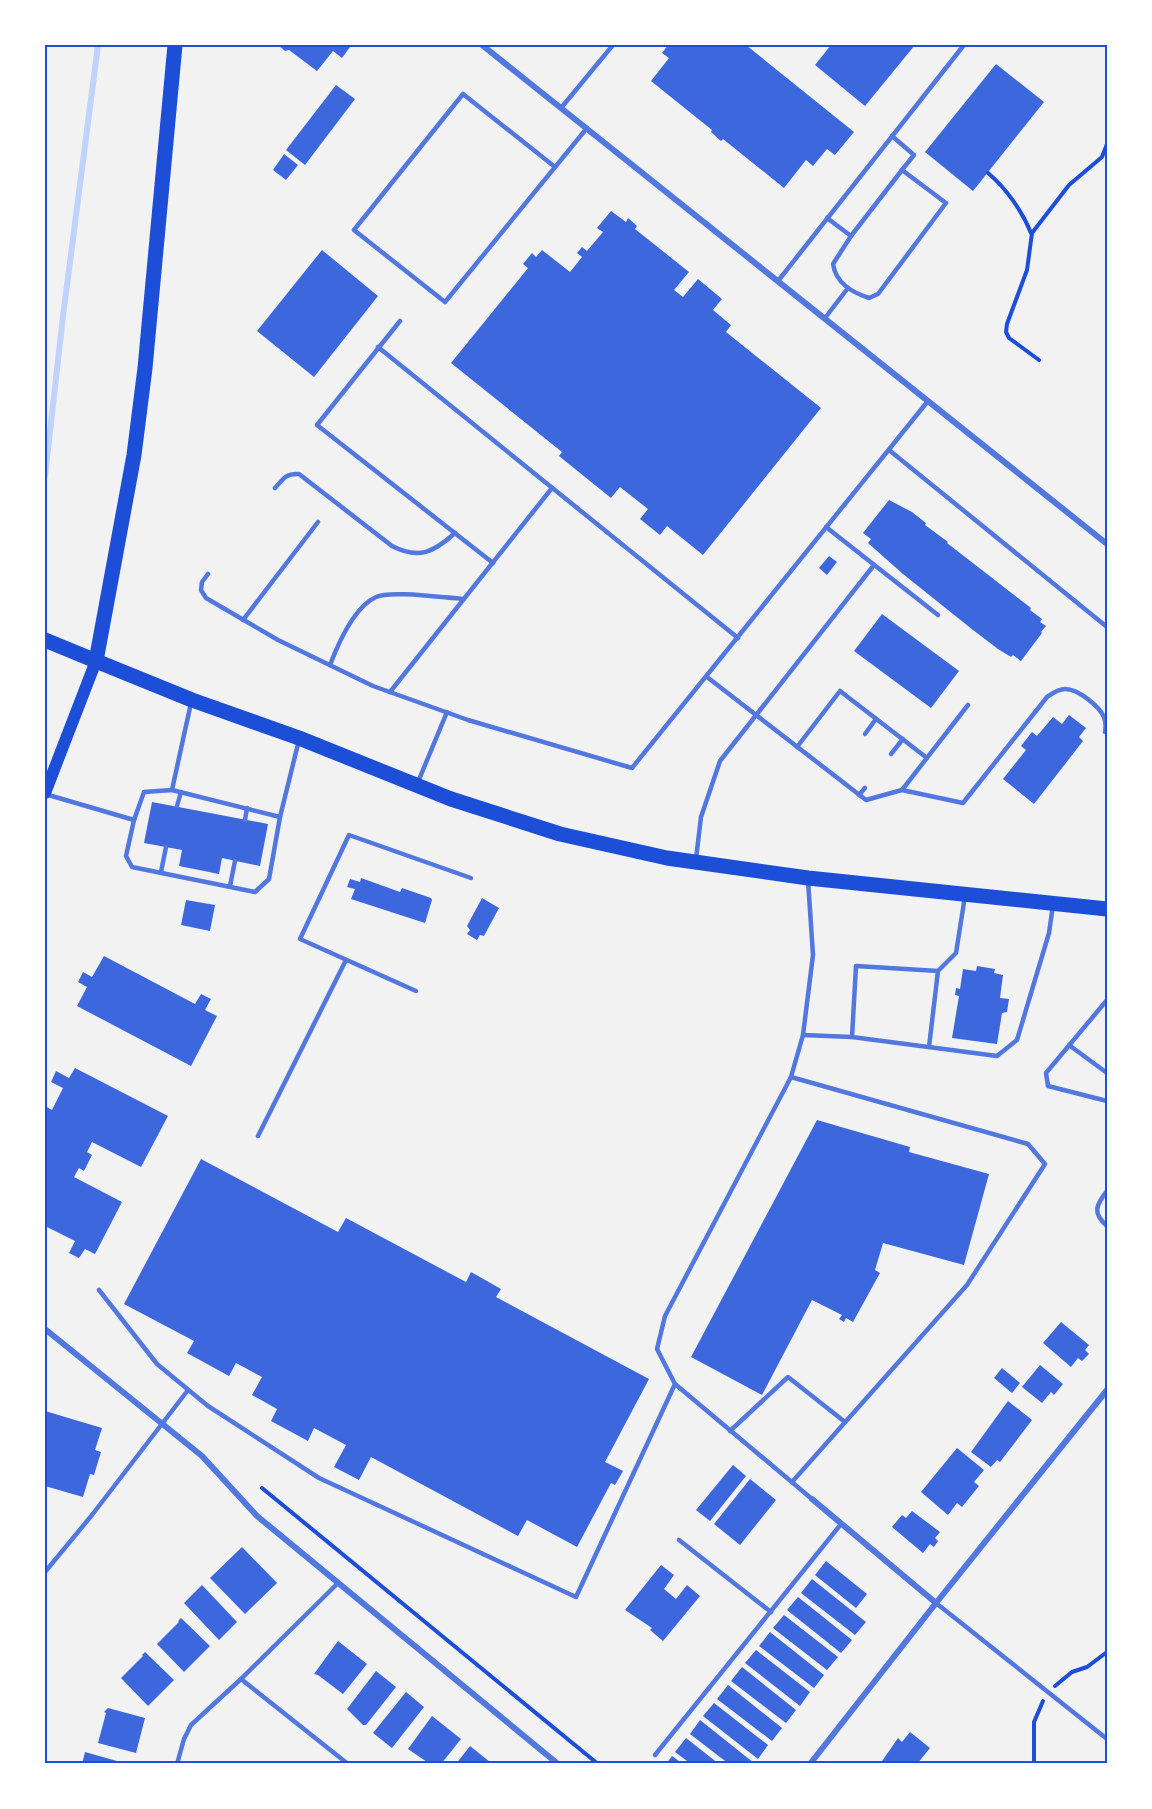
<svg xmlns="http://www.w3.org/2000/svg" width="1152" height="1809" font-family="'DM Sans',sans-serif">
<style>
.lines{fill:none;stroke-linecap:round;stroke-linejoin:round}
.stream{stroke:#bfd3fe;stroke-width:6}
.building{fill:#3d67dc}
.path{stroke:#1d4ed8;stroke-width:4}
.service{stroke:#5277de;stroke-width:4.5}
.minor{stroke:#5277de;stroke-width:6}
.secondary{stroke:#1d4ed8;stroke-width:12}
.primary{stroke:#1d4ed8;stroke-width:15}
.trunk{stroke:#1d4ed8;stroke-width:15}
.neatline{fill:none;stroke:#1d4ed8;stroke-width:2}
</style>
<rect width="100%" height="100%" fill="#f2f2f2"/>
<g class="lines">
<polyline class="stream" points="45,476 63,316 98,45"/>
</g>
<g class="building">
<polygon points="278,45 348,45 350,47 342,58 333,51 317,71 289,50 285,51"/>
<polygon points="668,45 746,45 854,132 835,155 827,149 813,166 806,160 784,188 723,139 721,141 711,132 712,130 651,81 669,58 662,53"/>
<polygon points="831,45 915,45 865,106 815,65"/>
<polygon points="996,64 1044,102 973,191 925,152"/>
<polygon points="336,85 355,99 305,165 286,150"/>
<polygon points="284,154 298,165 286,180 273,170"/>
<polygon points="611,211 626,222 628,218 637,226 635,229 689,272 674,290 683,297 698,279 722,299 713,310 731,325 726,332 821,408 703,555 667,526 660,535 640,519 648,509 620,487 611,498 559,456 562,452 451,363 528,268 523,264 532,253 536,257 542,250 570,272 582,257 577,253 582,247 587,251 603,232 597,228"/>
<polygon points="322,250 378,296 314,377 257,331"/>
<polygon points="889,500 912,512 926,523 925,525 948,542 947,543 1031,608 1030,610 1042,619 1040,622 1046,626 1041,632 1042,633 1021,661 1013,655 1011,657 998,649 973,630 903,574 868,543 871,539 863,533"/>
<polygon points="829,556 837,562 827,575 819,568"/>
<polygon points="882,614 959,671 931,708 854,651"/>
<polygon points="1069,715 1086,728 1079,737 1083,741 1034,804 1003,779 1026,750 1021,746 1032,732 1037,736 1053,717 1062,724"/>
<polygon points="152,802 268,824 260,866 222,858 219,874 179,866 182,850 144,843"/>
<polygon points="361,878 400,892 402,888 431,898 432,900 425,923 351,899 355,889 347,887 350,879 360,882"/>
<polygon points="482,898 499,908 484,936 480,935 477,940 467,934 470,930 467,926"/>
<polygon points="186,900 215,905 210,931 181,925"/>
<polygon points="104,956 195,1004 201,994 211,999 205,1010 217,1016 191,1066 77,1006 87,987 78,982 83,972 92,977"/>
<polygon points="977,966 995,969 994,973 1003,975 1000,998 1009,999 1007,1012 1002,1013 997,1044 952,1038 959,996 955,995 956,988 960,989 963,969 976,971"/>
<polygon points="75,1068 168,1116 141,1167 92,1142 87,1152 92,1155 84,1171 79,1168 74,1177 122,1202 95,1254 85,1249 79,1258 69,1253 75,1241 45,1226 45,1106 52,1110 63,1088 51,1082 56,1071 69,1078"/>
<polygon points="817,1120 910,1147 909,1152 989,1174 964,1265 883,1243 875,1270 880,1273 853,1322 846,1318 844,1322 839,1319 842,1315 812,1300 762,1395 691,1357"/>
<polygon points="201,1159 338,1232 346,1218 466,1282 471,1272 501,1289 496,1297 649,1379 605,1462 623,1471 615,1485 611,1483 577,1547 527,1520 518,1536 371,1457 359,1480 334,1467 346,1445 314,1428 308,1441 271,1421 277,1409 252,1395 262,1377 236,1363 229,1376 187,1353 194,1341 124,1304"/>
<polygon points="1061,1322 1089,1345 1085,1350 1089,1354 1082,1361 1078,1358 1071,1367 1043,1343"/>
<polygon points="1040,1365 1063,1384 1054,1395 1051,1392 1042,1403 1022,1387"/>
<polygon points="1002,1368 1020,1383 1012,1393 994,1378"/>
<polygon points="1008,1401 1032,1420 1000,1462 997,1460 991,1467 971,1452"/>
<polygon points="45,1411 102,1428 95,1450 101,1452 94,1475 90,1474 83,1497 45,1486"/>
<polygon points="957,1448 984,1470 974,1482 979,1486 962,1507 957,1503 948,1515 921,1492"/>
<polygon points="733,1465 746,1476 710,1521 696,1510"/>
<polygon points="750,1479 776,1500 740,1545 714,1524"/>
<polygon points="912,1511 940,1532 935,1538 938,1541 934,1547 930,1544 923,1553 892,1527 902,1515 906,1518"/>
<polygon points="242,1547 277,1583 245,1614 210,1578"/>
<polygon points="826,1561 867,1594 856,1608 815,1575"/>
<polygon points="661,1565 674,1575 664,1589 676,1599 687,1585 700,1596 663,1641 650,1630 652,1628 625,1610"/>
<polygon points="812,1579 866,1622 855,1635 801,1593"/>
<polygon points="202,1585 237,1622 219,1640 184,1603"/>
<polygon points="798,1597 852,1640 841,1653 787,1610"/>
<polygon points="784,1615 838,1657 827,1670 773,1628"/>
<polygon points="181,1618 210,1646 184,1672 157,1644 179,1622 178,1621"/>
<polygon points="770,1632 824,1675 814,1688 759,1646"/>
<polygon points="338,1641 367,1664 343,1694 318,1675 314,1674"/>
<polygon points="756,1650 810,1692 800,1706 745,1663"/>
<polygon points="145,1652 174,1680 148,1706 121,1678 143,1656 142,1655"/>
<polygon points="742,1667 796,1710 786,1723 731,1681"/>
<polygon points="376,1671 396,1687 366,1725 363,1725 347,1709"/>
<polygon points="728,1685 782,1728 772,1741 717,1699"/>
<polygon points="406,1692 424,1707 392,1748 373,1733"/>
<polygon points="714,1703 768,1745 758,1759 703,1716"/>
<polygon points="108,1708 145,1718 136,1753 98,1743 106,1713 104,1712"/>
<polygon points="432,1716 461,1739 441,1764 430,1764 408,1749"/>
<polygon points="700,1720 754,1763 753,1764 729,1764 690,1734"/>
<polygon points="910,1732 930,1748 917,1764 880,1764 898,1738 902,1742"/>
<polygon points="686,1738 719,1764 691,1764 675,1752"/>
<polygon points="470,1746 490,1762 489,1764 456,1764"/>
<polygon points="85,1752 124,1763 124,1764 82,1764"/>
<polygon points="672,1756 683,1764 666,1764"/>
</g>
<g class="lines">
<g class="path">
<path d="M988,173C1006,188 1022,211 1031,233"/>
<polyline points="1039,360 1009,338 1006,332 1007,324 1027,270 1032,233 1069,185 1102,157 1107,144"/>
<polyline points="262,1488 598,1764"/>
<polyline points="1055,1686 1072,1672 1087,1667 1107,1652"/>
<polyline points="1034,1764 1034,1722 1043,1701"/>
</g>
<g class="service">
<polyline points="561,108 613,45"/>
<polyline points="892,136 914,155 902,170"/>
<polyline points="555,167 463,94 354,230 445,302 587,128"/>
<path d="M902,170L946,203L878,294L869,298C851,292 836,283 833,264L851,236Z"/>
<polyline points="827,218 851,236"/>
<polyline points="778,281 964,45"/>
<polyline points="825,318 848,288"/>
<polyline points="400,321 317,425 493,563"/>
<polyline points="378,347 738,638"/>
<polyline points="889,450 1107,627"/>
<path d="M275,488C283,479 286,473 299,474L392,546C419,560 434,552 455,533"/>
<polyline points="826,527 938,615"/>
<polyline points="208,574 202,582 201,590 206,598 278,640 373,686 468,720 632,768 928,401"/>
<polyline points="243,620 318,522"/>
<path d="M330,665C338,644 354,607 376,597C390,590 445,598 464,599"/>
<polyline points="707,677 866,800 902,790 968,705"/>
<polyline points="390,692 552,488"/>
<polyline points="865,734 876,719"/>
<polyline points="797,747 840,691 927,758"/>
<polyline points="891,754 903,739"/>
<polyline points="418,782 447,712"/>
<polyline points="172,790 280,817"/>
<path d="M902,790L963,803L1047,697C1053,693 1058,689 1065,689C1078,689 1099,706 1104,717C1106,722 1106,726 1105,732"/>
<polyline points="45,794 134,820 126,856 132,867 255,892 269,879 280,817 299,740"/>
<polyline points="859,795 865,788"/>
<polyline points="177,806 181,792"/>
<polyline points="134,820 144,792 172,790 191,703"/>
<polyline points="245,820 247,808"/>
<polyline points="696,859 701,817 720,761 874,565"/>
<polyline points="161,872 166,847"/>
<polyline points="808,880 813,955 803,1035 791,1077 665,1316 657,1349 675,1384 812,1499"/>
<polyline points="230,886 235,861"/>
<polyline points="938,971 856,966 852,1037 997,1056 1017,1040 1049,933 1053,905"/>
<polyline points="416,991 300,939 349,835 471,878"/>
<polyline points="1107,1000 1046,1073 1048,1086 1107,1101"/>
<polyline points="803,1035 852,1037"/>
<polyline points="1069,1045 1107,1073"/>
<polyline points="929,1047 938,971 956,953 965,896"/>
<polyline points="791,1077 1028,1144 1045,1164 967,1285 792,1482"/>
<polyline points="258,1136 346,960"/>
<path d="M1107,1191C1096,1205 1092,1213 1107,1226"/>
<polyline points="99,1290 157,1364 208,1406 319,1478 576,1597 675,1384"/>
<polyline points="730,1431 788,1377 845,1422"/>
<polyline points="679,1540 771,1612"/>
<polyline points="45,1572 92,1515 188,1390"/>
<polyline points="936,1603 1107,1739"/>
<polyline points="241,1679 348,1764"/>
<polyline points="655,1755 841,1524"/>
<polyline points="177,1764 184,1739 191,1725 241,1679 338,1583"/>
</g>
<g class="minor">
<polyline points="482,45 1107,544"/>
<polyline points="45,1329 202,1456 257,1516 558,1764"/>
<polyline points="812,1499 936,1603"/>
<polyline points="810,1764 936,1603 1107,1390"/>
</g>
<polyline class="secondary" points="45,793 96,661"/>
<polyline class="primary" points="96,661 192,700 299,738 451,799 560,834 667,858 808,878 1107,909"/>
<polyline class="trunk" points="45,640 96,661 134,455 145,368 175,45"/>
</g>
<rect width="1152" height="1809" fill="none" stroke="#ffffff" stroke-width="93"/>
<rect x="46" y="46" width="1060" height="1716" class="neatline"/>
</svg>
